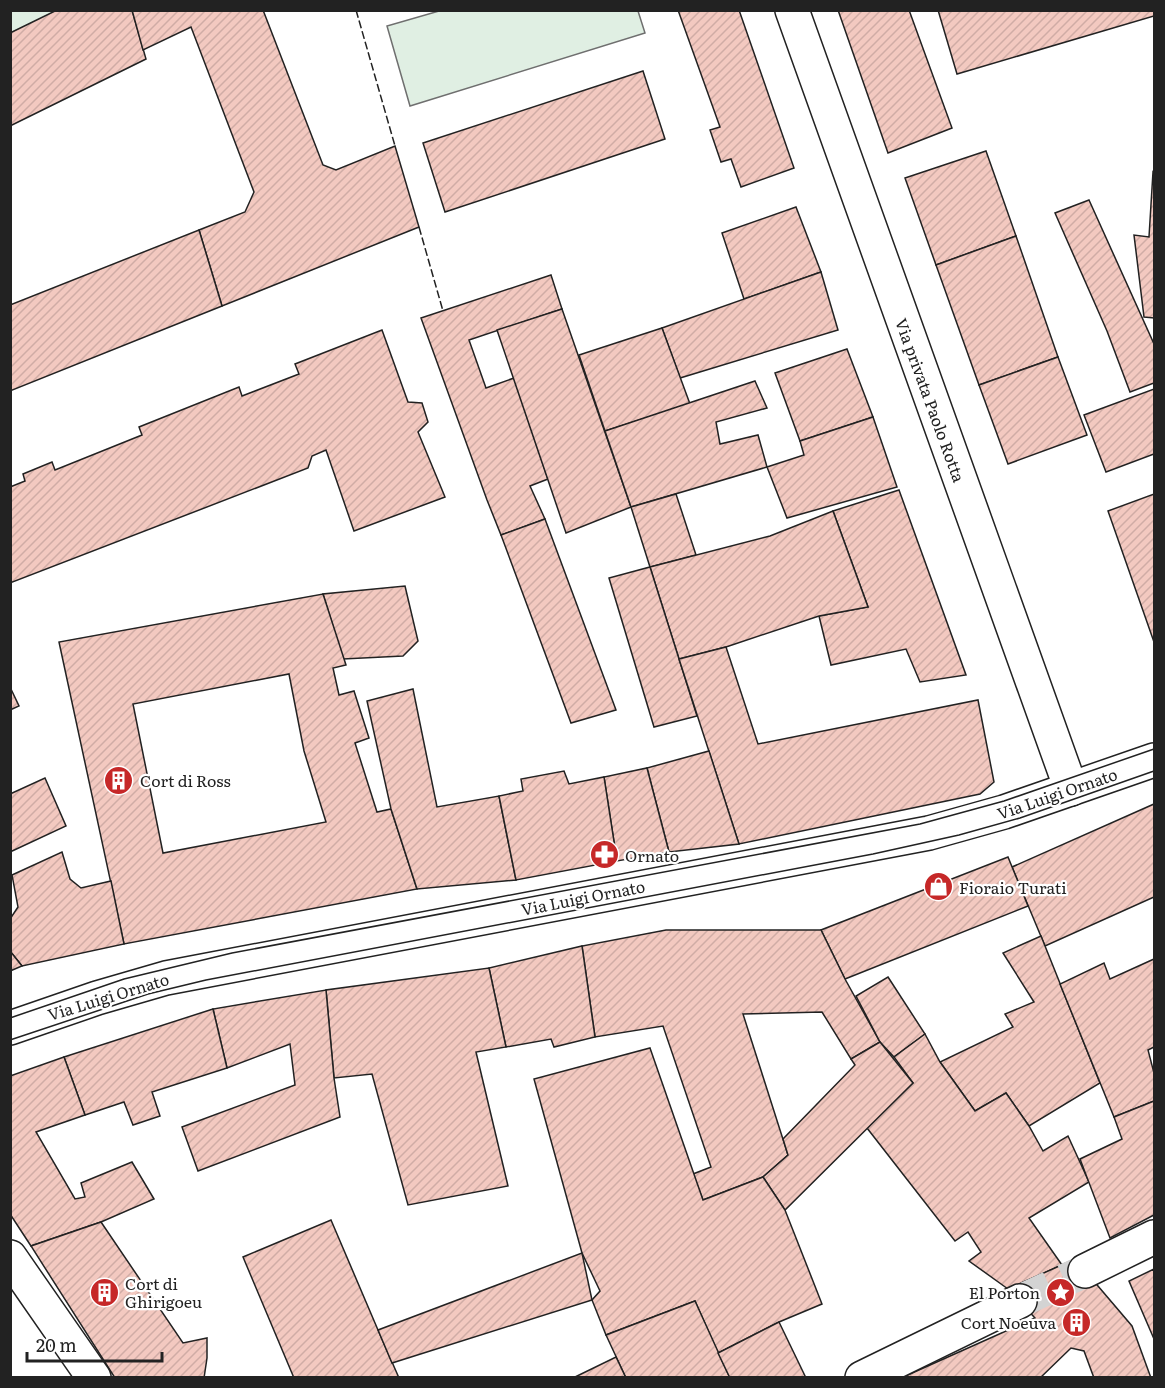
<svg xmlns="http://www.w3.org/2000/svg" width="1165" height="1388" font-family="Literata,serif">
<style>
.green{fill:#e0efe3;stroke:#6f6f6f;stroke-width:1.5}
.building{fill:url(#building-hatch);stroke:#222;stroke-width:1.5;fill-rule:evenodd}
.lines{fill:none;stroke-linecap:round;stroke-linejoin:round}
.street-tunnel{stroke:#d3d3d3;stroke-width:33;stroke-dasharray:33 16;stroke-linecap:butt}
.street-casing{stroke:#222;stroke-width:36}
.secondary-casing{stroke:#222;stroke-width:36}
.street{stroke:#fff;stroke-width:33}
.secondary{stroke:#fff;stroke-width:33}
.tram{stroke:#222;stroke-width:1.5}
.fence{stroke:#222;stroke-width:1.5;stroke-dasharray:8 3;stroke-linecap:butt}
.labels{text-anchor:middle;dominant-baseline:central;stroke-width:4.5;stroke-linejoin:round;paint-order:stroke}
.street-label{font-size:16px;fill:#222;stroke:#fff}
.poi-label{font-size:16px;fill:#222;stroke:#fff;text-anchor:start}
</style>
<defs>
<pattern id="building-hatch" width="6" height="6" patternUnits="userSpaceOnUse" patternTransform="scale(1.5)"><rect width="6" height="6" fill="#f3c9c0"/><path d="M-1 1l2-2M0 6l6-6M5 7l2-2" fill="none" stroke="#d0aca5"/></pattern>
</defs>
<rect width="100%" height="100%" fill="#fff"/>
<g class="green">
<polygon points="11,11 57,11 11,33"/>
<polygon points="638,11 645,33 410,106 387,26 439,11"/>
</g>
<g class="building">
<polygon points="57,10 132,10 146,59 10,126 10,33"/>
<polygon points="132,10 263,10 323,165 336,170 395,146 419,227 222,306 199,230 245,212 254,192 191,27 143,50"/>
<polygon points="678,10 739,10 794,168 741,187 731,159 721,162 710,130 720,127"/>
<polygon points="838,10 909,10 952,128 888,153"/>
<polygon points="938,10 1154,10 1154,16 957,74"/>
<polygon points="643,71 665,139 445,212 423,143"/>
<polygon points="986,151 1016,236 936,265 905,178"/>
<polygon points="1153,172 1154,173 1154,318 1144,317 1134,235 1149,237"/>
<polygon points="1089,200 1154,344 1154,383 1130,392 1107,331 1055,213"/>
<polygon points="796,207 821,272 744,299 722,233"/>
<polygon points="199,230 222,306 10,391 10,305"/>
<polygon points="1016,236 1058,357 979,385 936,265"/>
<polygon points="821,272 838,330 680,378 662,328"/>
<polygon points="551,275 562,309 469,340 486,388 514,378 548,479 530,486 545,519 501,535 487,500 421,318"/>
<polygon points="562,309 631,507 566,533 497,330"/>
<polygon points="662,328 690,404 605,431 579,355"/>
<polygon points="382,330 408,402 422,403 428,422 418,432 445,497 354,531 326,450 312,456 308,468 10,583 10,487 25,481 23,474 52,462 55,470 142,435 139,427 239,387 242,396 299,374 295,364"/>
<polygon points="847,349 873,417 800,441 775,373"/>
<polygon points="1058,357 1087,435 1008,464 979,385"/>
<polygon points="755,381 767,408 716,422 720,444 758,435 767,467 631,507 605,431"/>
<polygon points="1154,389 1154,454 1106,472 1084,415"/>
<polygon points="873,417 897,487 787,518 767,467 804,455 800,441"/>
<polygon points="899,490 966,675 920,682 906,649 831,665 819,616 868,607 833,511"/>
<polygon points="676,494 696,555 650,567 631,507"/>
<polygon points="1154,494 1154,642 1108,511"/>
<polygon points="833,511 868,607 819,616 726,647 679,659 650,567 770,536"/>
<polygon points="545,519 616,710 571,723 501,535"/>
<polygon points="650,567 697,716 654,727 609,578"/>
<polygon points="405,586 418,641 403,656 343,659 323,594"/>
<path d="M323,594L346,665L333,668L339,695L354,691L369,738L355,743L377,812L391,809L417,889L124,944L59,642ZM289,674L304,751L326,822L163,853L133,704Z"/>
<polygon points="726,647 758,744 978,700 994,782 980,794 739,844 679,659"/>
<polygon points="10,687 19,706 10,710"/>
<polygon points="413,689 437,807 499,796 516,880 417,889 391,809 367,701"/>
<polygon points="709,751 739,844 669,852 647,768"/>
<polygon points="647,768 669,852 617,861 604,777"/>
<polygon points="564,771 569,784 604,777 617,861 516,880 499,796 523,791 521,779"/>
<polygon points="45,778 66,826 10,852 10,794"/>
<polygon points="1154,804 1154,897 1045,946 1012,867"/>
<polygon points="62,852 70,879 81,888 111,881 124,944 22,966 10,951 10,919 18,907 12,875"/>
<polygon points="1008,857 1028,906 845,979 821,930"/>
<polygon points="666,930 821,930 845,979 880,1042 851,1059 822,1012 743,1014 788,1155 763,1177 703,1200 693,1174 711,1167 663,1026 595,1037 582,946"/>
<polygon points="1041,936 1100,1083 1029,1126 1006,1093 975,1111 940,1062 1013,1027 1005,1014 1034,1002 1003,953"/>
<polygon points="582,946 595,1037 554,1047 551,1039 506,1047 489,968"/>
<polygon points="10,951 22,966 10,971"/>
<polygon points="1154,959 1154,1047 1148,1050 1154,1073 1154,1101 1114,1117 1060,984 1104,963 1110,979"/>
<polygon points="489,968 506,1047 476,1052 508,1186 408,1205 372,1074 334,1078 326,990"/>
<polygon points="888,977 925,1034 894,1057 880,1042 856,996"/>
<polygon points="326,990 334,1078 340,1117 198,1171 182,1127 295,1085 290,1044 227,1068 213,1009"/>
<polygon points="213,1009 227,1068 152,1092 160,1116 133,1125 124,1102 85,1115 64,1057"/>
<polygon points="925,1034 940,1062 975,1111 1006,1093 1029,1126 1043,1151 1068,1136 1089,1182 1029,1218 1062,1265 1008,1289 969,1261 981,1252 968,1232 955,1241 867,1128 913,1083 894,1057"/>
<polygon points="880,1042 913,1083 785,1210 763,1177 788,1155 783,1139 855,1065 851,1059"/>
<polygon points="650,1048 703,1200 763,1177 785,1210 822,1304 779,1322 718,1353 695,1301 606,1335 592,1300 600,1291 582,1253 534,1079"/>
<polygon points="64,1057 85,1115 36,1132 75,1199 85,1197 81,1183 132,1162 154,1199 101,1222 31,1246 10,1214 10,1076"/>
<polygon points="1154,1101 1154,1215 1110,1238 1080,1159 1122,1139 1114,1117"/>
<polygon points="331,1220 378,1330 399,1378 294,1378 243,1257"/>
<polygon points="101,1222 183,1343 207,1338 207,1358 204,1378 115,1378 31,1246"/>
<polygon points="582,1253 592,1300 392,1363 378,1330"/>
<polygon points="1075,1259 1132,1326 1151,1378 1094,1378 1084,1351 1071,1348 1040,1378 901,1378 1035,1318 1008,1289"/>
<polygon points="1154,1269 1154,1339 1129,1281"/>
<polygon points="695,1301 730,1378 626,1378 606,1335"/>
<polygon points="779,1322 806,1378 730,1378 718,1353"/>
<polygon points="616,1357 626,1378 573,1378"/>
</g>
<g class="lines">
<polyline class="street-tunnel" points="1020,1301 1085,1271"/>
<defs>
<g id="street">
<polyline points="792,10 1071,789"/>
<polyline points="10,1257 94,1378"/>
<polyline points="1085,1271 1154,1237"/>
<polyline points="862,1378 1020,1301"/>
</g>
<polyline id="secondary" points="10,1028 97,998 166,978 929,833 1004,812 1154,760"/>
</defs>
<use href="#street" class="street-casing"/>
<use href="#secondary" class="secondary-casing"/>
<use href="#street" class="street"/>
<use href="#secondary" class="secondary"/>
<g class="tram">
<polyline points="10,1018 124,979 232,953 920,824 1004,801 1154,749"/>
<polyline points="10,1040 148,994 206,980 873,854 959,835 1020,818 1154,771"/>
</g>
<g class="fence">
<polyline points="356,10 395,146"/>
<polyline points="419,227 443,311"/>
</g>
</g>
<defs>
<symbol id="building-disc" viewBox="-11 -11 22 22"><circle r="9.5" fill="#c62828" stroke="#fff"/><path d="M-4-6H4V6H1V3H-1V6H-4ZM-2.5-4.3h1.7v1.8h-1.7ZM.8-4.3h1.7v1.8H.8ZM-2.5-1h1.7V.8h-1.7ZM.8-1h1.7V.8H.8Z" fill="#fff"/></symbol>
<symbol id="pharmacy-disc" viewBox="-11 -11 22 22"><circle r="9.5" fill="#c62828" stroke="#fff"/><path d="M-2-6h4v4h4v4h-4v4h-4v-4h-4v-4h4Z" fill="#fff"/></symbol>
<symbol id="shop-disc" viewBox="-11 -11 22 22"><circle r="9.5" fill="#c62828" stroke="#fff"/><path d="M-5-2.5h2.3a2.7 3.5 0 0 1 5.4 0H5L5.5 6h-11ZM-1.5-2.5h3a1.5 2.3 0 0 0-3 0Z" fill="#fff"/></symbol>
<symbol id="sight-disc" viewBox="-11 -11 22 22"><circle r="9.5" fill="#c62828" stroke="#fff"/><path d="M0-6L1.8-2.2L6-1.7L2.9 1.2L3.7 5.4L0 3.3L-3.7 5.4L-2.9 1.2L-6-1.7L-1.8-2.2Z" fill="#fff"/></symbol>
</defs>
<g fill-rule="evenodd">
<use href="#building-disc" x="102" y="764" width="33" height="33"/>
<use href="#pharmacy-disc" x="588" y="838" width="33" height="33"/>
<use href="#shop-disc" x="922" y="870" width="33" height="33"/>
<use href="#building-disc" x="88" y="1276" width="33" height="33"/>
<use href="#sight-disc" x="1044" y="1276" width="33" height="33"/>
<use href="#building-disc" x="1060" y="1306" width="33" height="33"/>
</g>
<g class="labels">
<g class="street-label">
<text transform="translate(931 400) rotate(70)">Via privata Paolo Rotta</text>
<text transform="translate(1057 793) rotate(-19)">Via Luigi Ornato</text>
<text transform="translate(583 897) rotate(-11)">Via Luigi Ornato</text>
<text transform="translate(108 996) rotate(-17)">Via Luigi Ornato</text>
</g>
<g class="poi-label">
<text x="140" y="780">Cort di Ross</text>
<text x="625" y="855">Ornato</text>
<text x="959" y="887">Fioraio Turati</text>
<text x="125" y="1283">Cort di<tspan x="125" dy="18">Ghirigoeu</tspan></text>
<text x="1040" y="1292" text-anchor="end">El Porton</text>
<text x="1056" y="1322" text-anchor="end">Cort Noeuva</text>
</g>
</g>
<rect width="1165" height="1388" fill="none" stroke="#222222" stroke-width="24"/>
<path d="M27 1352v9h135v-9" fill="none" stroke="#222222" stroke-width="3"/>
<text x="36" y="1352" font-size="18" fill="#222222" stroke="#ffffff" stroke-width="4.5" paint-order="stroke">20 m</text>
</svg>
